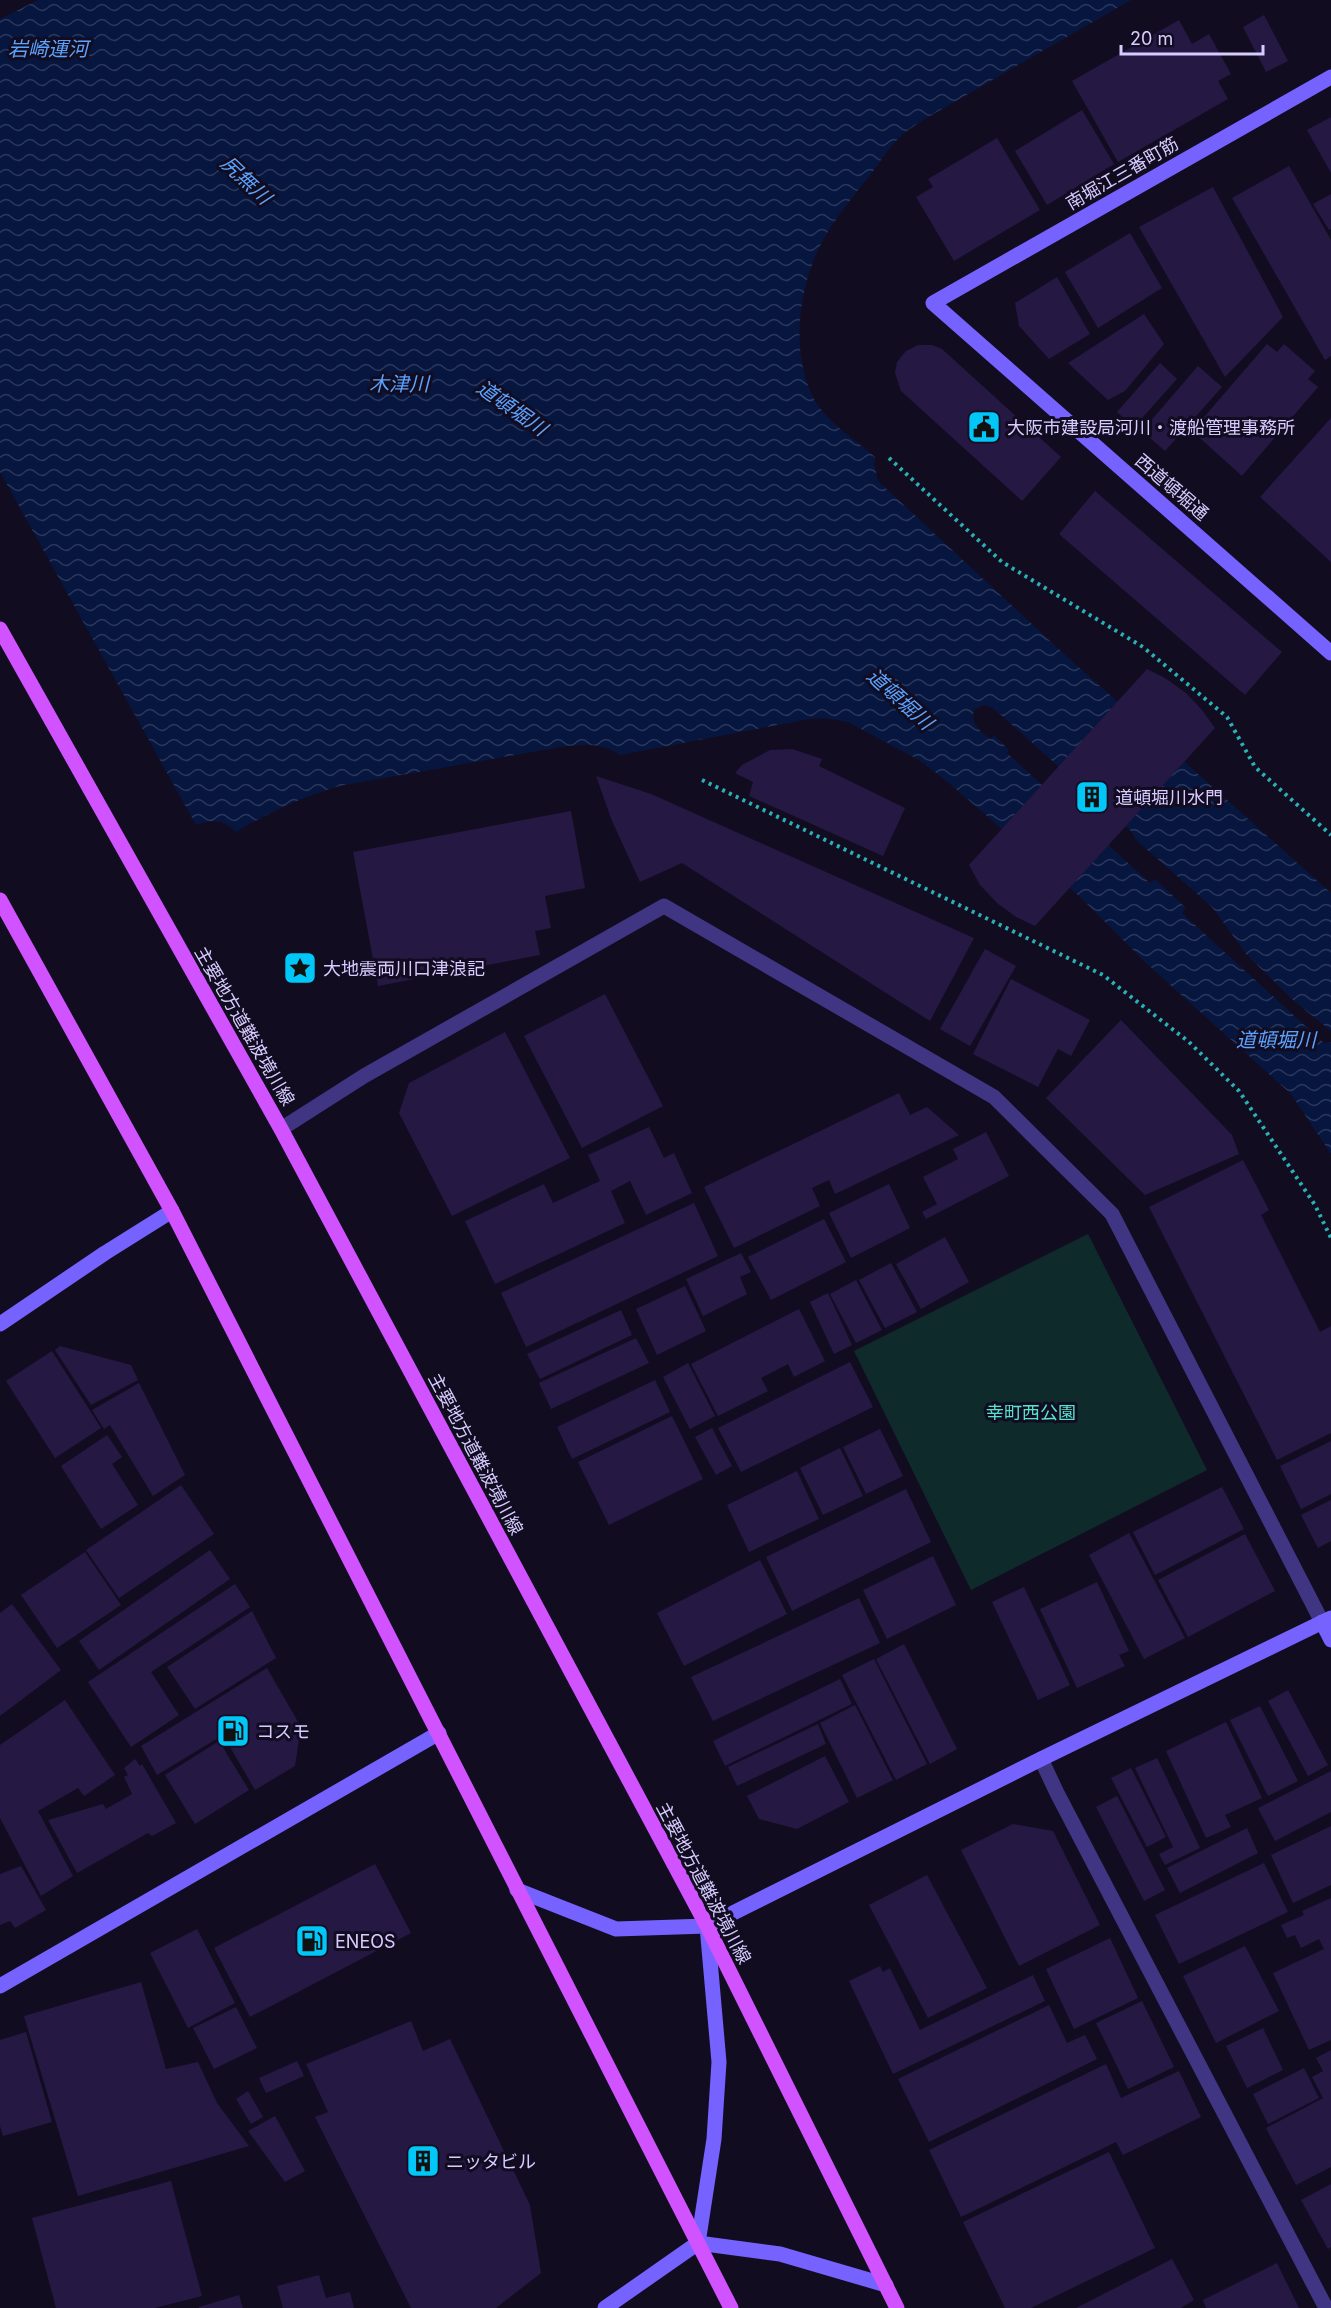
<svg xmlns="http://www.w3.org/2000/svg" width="1331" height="2308" font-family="Inter,'Noto Sans JP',sans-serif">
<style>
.green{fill:#0f2a2b}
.water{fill:url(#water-waves)}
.pier{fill:#120c21}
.building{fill:#251843}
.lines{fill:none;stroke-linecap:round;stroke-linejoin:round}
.path{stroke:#29b1b6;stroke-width:4;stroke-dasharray:3 4.5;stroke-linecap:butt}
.street{stroke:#403582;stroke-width:15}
.secondary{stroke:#7663ff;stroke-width:15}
.primary{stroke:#d053ff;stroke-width:15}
.labels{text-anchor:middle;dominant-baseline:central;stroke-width:6;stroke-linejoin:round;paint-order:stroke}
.street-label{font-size:18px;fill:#d7ccff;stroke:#120c21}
.poi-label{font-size:18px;fill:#d7ccff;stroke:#120c21;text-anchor:start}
.park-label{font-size:18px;fill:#55e3cd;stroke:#120c21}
.water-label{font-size:20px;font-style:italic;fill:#5aa3ff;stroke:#120c21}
</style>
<defs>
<pattern id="water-waves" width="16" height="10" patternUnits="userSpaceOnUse" patternTransform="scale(1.5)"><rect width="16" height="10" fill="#07163f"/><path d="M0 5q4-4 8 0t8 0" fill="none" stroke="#2a375c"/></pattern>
</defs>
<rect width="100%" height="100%" fill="#120c21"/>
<polygon class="green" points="1088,1234 1207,1470 971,1590 854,1351"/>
<path class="water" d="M0,0H1131L923,120C916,125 907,130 901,136C888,148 878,165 867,179C847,204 826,229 814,259C797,303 792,358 815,401C828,423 856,440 875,457L874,464L878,481L1063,653L1331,893V1031L1293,1000L1247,955L1212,907L1136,840L1132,832L993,708L984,705L974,710C970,723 980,732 991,739L994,735L1009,750L1007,753L1150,883L1155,879L1186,908L1182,913L1324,1043L1331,1042V1154L1291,1094L1147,964L1079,896L949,783L919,760L848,722L825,718L809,719L620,755C602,742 581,744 560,747L339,786C303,797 269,812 236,832C224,819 212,819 196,825L0,937Z"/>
<g class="pier">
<polygon points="0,0 38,0 0,19"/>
<polygon points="0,472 197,827 0,937"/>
</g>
<g class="building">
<polygon points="1264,15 1288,61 1266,72 1243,27"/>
<polygon points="1179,20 1192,44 1209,34 1231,74 1218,81 1228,99 1118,162 1072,81"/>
<polygon points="1082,110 1114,164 1047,205 1015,151"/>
<polygon points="1331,117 1331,173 1307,130"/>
<polygon points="997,138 1040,210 954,261 916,197 933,187 928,179"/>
<polygon points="1289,166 1331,240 1331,356 1325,360 1232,198"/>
<polygon points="1213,187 1283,317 1225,377 1139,227"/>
<polygon points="1331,194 1331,229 1329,230 1313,204"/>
<polygon points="1130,233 1162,288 1098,328 1065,272"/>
<polygon points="1057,277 1090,334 1049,359 1019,326 1015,303"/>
<polygon points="1144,314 1164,344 1125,391 1108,400 1068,363"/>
<polygon points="1267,344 1277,352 1284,344 1315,371 1308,379 1318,387 1242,476 1192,431"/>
<polygon points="918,345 932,345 942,349 1061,457 1022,501 901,391 895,373 897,362 906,351"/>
<polygon points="1160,363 1177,379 1134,427 1117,412"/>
<polygon points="1198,366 1222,387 1165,451 1142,431"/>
<polygon points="1331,418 1331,562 1260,497"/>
<polygon points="1095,491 1282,652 1245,695 1059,534"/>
<polygon points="1147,669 1165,678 1186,693 1202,710 1215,728 1035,926 1016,917 997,903 980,885 969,865"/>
<polygon points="792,749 822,759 819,766 905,808 883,856 749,796 753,782 735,773 742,765 770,750"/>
<polygon points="596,776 651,794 974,938 930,1021 682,863 640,882 612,821"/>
<polygon points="571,811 585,888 545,896 551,928 535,931 540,955 378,986 353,852"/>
<polygon points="985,949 1016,966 970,1046 940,1029"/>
<polygon points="1011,979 1090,1020 1071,1056 1058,1049 1038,1087 973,1054"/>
<polygon points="605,994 663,1106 582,1148 524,1036"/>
<polygon points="1121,1020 1232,1135 1239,1154 1145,1195 1046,1098"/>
<polygon points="505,1032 570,1158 452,1216 399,1113 409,1083"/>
<polygon points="899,1093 910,1115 927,1107 959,1135 835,1194 829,1180 812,1188 820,1206 734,1248 704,1187"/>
<polygon points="649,1127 664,1158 674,1153 692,1193 646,1215 630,1181 611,1191 625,1223 495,1284 465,1221 544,1184 553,1203 600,1181 588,1155"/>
<polygon points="986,1132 1009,1176 926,1219 922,1212 937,1204 923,1177 958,1159 953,1149"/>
<polygon points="1243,1160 1269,1210 1261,1215 1320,1332 1331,1326 1331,1433 1277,1460 1149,1207"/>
<polygon points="889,1184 910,1228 851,1258 829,1213"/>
<polygon points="694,1203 718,1256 526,1347 501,1293"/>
<polygon points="824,1219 846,1262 771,1300 748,1257"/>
<polygon points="945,1237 969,1282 921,1309 896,1264"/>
<polygon points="741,1253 751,1272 740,1277 747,1294 703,1316 686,1279"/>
<polygon points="891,1263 917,1312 885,1328 859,1280"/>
<polygon points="856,1280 882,1330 856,1343 830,1294"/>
<polygon points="685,1286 706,1331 657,1355 636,1309"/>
<polygon points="828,1293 852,1345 834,1354 810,1302"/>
<polygon points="799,1309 825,1361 794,1377 788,1364 761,1378 768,1391 718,1416 691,1364"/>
<polygon points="621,1310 632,1335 540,1379 527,1354"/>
<polygon points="636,1338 649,1363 551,1409 539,1383"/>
<polygon points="60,1346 131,1365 138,1380 91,1405 55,1350"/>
<polygon points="52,1351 101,1428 55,1458 6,1381"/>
<polygon points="850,1362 873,1407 741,1472 718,1428"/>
<polygon points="688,1363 715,1416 690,1429 663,1377"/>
<polygon points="655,1380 670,1412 572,1459 557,1427"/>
<polygon points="139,1383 185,1475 153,1496 110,1425 104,1429 92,1410"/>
<polygon points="672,1416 703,1479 609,1525 578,1462"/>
<polygon points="712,1428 732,1466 716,1475 695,1437"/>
<polygon points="880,1429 903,1476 866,1494 843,1447"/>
<polygon points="107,1435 122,1457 112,1464 138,1505 101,1529 61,1466"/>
<polygon points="1331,1441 1331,1494 1301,1509 1280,1466"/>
<polygon points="840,1448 863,1496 823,1515 800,1468"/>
<polygon points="797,1471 819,1519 749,1552 727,1505"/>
<polygon points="181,1485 214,1534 119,1598 86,1550"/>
<polygon points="1222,1487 1244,1529 1155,1575 1133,1532"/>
<polygon points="906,1489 931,1542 792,1611 766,1557"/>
<polygon points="1331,1500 1331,1541 1318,1548 1301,1515"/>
<polygon points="1129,1533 1185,1638 1144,1659 1089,1555"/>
<polygon points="1245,1534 1275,1591 1188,1637 1158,1580"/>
<polygon points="210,1550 230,1579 99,1670 79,1641"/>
<polygon points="85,1552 121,1605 57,1648 21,1595"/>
<polygon points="933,1556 956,1605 887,1639 863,1590"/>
<polygon points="760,1560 787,1614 684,1666 657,1613"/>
<polygon points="1097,1582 1129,1651 1119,1655 1125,1666 1077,1688 1040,1609"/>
<polygon points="235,1584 250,1607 151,1672 179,1715 131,1747 88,1682"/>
<polygon points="1024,1587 1070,1685 1038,1700 992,1602"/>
<polygon points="859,1598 880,1643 713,1721 691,1677"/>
<polygon points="12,1604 61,1670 0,1716 0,1613"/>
<polygon points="252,1611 276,1658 195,1709 167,1667"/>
<polygon points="904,1644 957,1749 930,1764 876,1659"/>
<polygon points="874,1659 927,1764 896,1780 842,1675"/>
<polygon points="267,1668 301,1727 295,1766 255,1790 223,1735 157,1775 141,1746"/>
<polygon points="840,1679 852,1704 725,1766 713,1741"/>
<polygon points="1288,1690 1328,1765 1308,1776 1268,1701"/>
<polygon points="65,1700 115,1775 84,1796 78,1788 38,1811 73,1876 41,1896 0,1818 0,1745"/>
<polygon points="855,1705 893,1780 857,1798 820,1723"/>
<polygon points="1260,1706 1298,1781 1268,1796 1230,1720"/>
<polygon points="1226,1722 1262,1798 1225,1815 1231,1827 1206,1838 1166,1751"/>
<polygon points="818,1724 826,1744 737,1786 728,1767"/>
<polygon points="219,1741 249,1790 195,1824 165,1775"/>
<polygon points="825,1756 849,1802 797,1829 759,1819 747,1796"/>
<polygon points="1157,1758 1200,1848 1165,1865 1159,1854 1173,1847 1135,1768"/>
<polygon points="135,1759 140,1766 142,1764 176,1823 152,1836 148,1833 77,1873 48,1820 103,1804 106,1809 132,1794 124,1777 128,1775 124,1768"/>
<polygon points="1131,1768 1166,1837 1147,1847 1111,1778"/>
<polygon points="1331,1771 1331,1812 1275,1841 1258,1808"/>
<polygon points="1117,1796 1165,1890 1144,1901 1096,1807"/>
<polygon points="1013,1824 1053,1831 1100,1925 1019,1966 961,1850"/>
<polygon points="1331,1826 1331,1885 1293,1903 1271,1855"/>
<polygon points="1247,1828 1258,1853 1180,1893 1167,1868"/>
<polygon points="1264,1863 1288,1912 1179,1964 1155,1915"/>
<polygon points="375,1864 411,1933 250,2017 214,1948"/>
<polygon points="21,1866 46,1910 15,1928 10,1921 0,1925 0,1874"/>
<polygon points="927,1875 987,1988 928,2018 869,1905"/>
<polygon points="1331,1898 1331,2040 1309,2050 1273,1973 1324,1949 1319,1939 1301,1948 1295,1935 1287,1938 1281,1925 1304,1915 1302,1911"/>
<polygon points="197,1929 235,2003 188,2028 150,1953"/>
<polygon points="1110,1938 1138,1998 1074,2029 1046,1969"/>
<polygon points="1245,1946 1279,2011 1216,2043 1183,1976"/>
<polygon points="880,1966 883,1972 890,1968 920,2030 1033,1975 1045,2001 893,2074 849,1981"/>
<polygon points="141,1982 166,2069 198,2062 217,2103 249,2146 78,2196 24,2016"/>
<polygon points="1142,2001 1174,2067 1128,2089 1096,2023"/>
<polygon points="1049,2005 1067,2043 1085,2035 1097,2059 929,2142 898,2079"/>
<polygon points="236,2007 257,2048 214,2069 193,2028"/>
<polygon points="411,2021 423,2051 450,2039 530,2205 541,2273 496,2308 411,2308 315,2117 328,2112 306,2064"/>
<polygon points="1263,2028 1283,2070 1247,2088 1226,2046"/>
<polygon points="26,2032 52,2122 3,2136 0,2126 0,2040"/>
<polygon points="1331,2050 1331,2167 1296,2185 1266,2128 1323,2098 1312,2077 1323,2071 1316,2058"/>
<polygon points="297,2061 304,2076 266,2093 259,2078"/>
<polygon points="1106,2064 1121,2098 1179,2071 1201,2117 1123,2155 1116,2142 961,2217 929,2150"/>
<polygon points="1304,2068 1319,2098 1268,2124 1253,2094"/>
<polygon points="248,2091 263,2117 251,2124 236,2099"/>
<polygon points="275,2116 305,2171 285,2182 248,2131"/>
<polygon points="1109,2152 1155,2248 1031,2308 1005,2308 963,2222"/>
<polygon points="171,2181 202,2296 155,2308 56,2308 32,2218"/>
<polygon points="1331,2184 1331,2247 1328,2249 1301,2200"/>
<polygon points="1172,2259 1194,2300 1181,2308 1076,2308"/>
<polygon points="1277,2263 1299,2308 1206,2308 1203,2300"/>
<polygon points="319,2275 326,2298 350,2292 354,2308 283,2308 277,2286"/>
<polygon points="239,2295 243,2308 199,2308 199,2307"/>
</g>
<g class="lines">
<g class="path">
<polyline points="889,458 1002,562 1143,647 1227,717 1255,767 1331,835"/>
<polyline points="702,780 1103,975 1189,1042 1239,1091 1315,1205 1331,1238"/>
</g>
<g class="street">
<polyline points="281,1129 364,1076 664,906 994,1097 1112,1214 1322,1622"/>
<polyline points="1041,1759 1057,1793 1326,2308"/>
</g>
<g class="secondary">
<polyline points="1331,77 933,303 1331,653"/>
<polyline points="0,1324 105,1253 172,1211"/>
<polyline points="1322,1622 1331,1640"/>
<polyline points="517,1890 616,1929 707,1926 1041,1759 1331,1618"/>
<polyline points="0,1986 439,1733"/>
<polyline points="698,2243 714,2139 719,2062 707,1926"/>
<polyline points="605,2308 698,2243 780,2254 886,2285"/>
</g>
<g class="primary">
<polyline points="0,629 281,1129 707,1926 897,2308"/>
<polyline points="0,900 172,1211 731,2308"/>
</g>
</g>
<defs>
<symbol id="civic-square" viewBox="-11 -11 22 22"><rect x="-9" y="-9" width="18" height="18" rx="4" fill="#00c7f7" stroke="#120c21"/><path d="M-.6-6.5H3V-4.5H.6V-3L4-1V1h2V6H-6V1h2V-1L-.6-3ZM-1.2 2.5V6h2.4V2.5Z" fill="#111"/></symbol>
<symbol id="building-square" viewBox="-11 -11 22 22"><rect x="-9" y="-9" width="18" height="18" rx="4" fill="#00c7f7" stroke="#120c21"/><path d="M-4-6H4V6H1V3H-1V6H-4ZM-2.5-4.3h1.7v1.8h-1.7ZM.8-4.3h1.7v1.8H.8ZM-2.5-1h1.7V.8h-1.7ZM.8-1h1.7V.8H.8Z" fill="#111"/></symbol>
<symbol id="sight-square" viewBox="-11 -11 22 22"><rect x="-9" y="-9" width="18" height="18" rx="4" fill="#00c7f7" stroke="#120c21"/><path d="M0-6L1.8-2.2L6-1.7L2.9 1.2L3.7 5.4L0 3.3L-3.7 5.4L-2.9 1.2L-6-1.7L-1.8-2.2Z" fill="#111"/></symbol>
<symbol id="fuel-square" viewBox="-11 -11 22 22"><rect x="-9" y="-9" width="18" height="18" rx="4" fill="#00c7f7" stroke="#120c21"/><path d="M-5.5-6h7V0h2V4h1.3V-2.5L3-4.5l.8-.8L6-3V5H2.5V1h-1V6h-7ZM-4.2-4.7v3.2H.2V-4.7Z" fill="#111"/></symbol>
</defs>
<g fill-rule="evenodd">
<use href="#civic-square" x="965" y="408" width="38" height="38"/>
<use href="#building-square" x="1073" y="778" width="38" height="38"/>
<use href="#sight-square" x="281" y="949" width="38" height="38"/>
<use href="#fuel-square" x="214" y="1712" width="38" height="38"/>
<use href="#fuel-square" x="293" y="1922" width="38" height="38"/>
<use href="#building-square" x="404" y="2142" width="38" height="38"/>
</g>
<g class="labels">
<g class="street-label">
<text transform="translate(1122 173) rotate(-30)">南堀江三番町筋</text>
<text transform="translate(1172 487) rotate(41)">西道頓堀通</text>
<text transform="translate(245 1026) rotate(60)">主要地方道難波境川線</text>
<text transform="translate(476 1454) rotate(62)">主要地方道難波境川線</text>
<text transform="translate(704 1883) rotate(62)">主要地方道難波境川線</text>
</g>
<g class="poi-label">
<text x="1007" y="427">大阪市建設局河川・渡船管理事務所</text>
<text x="1115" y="797">道頓堀川水門</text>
<text x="323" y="968">大地震両川口津浪記</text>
<text x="256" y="1731">コスモ</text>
<text x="335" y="1941">ENEOS</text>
<text x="446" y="2161">ニッタビル</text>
</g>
<g class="park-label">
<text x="1031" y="1412">幸町西公園</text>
</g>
<g class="water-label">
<text x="48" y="49">岩崎運河</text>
<text transform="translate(246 180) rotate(43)">尻無川</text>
<text x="399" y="384">木津川</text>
<text transform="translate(512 408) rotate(35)">道頓堀川</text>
<text transform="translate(900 699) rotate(42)">道頓堀川</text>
<text x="1276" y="1040">道頓堀川</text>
</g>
</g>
<path d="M1121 45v9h142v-9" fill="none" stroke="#d7ccff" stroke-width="3"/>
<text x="1130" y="45" font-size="18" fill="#d7ccff" stroke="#120c21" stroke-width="4.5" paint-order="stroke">20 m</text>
</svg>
